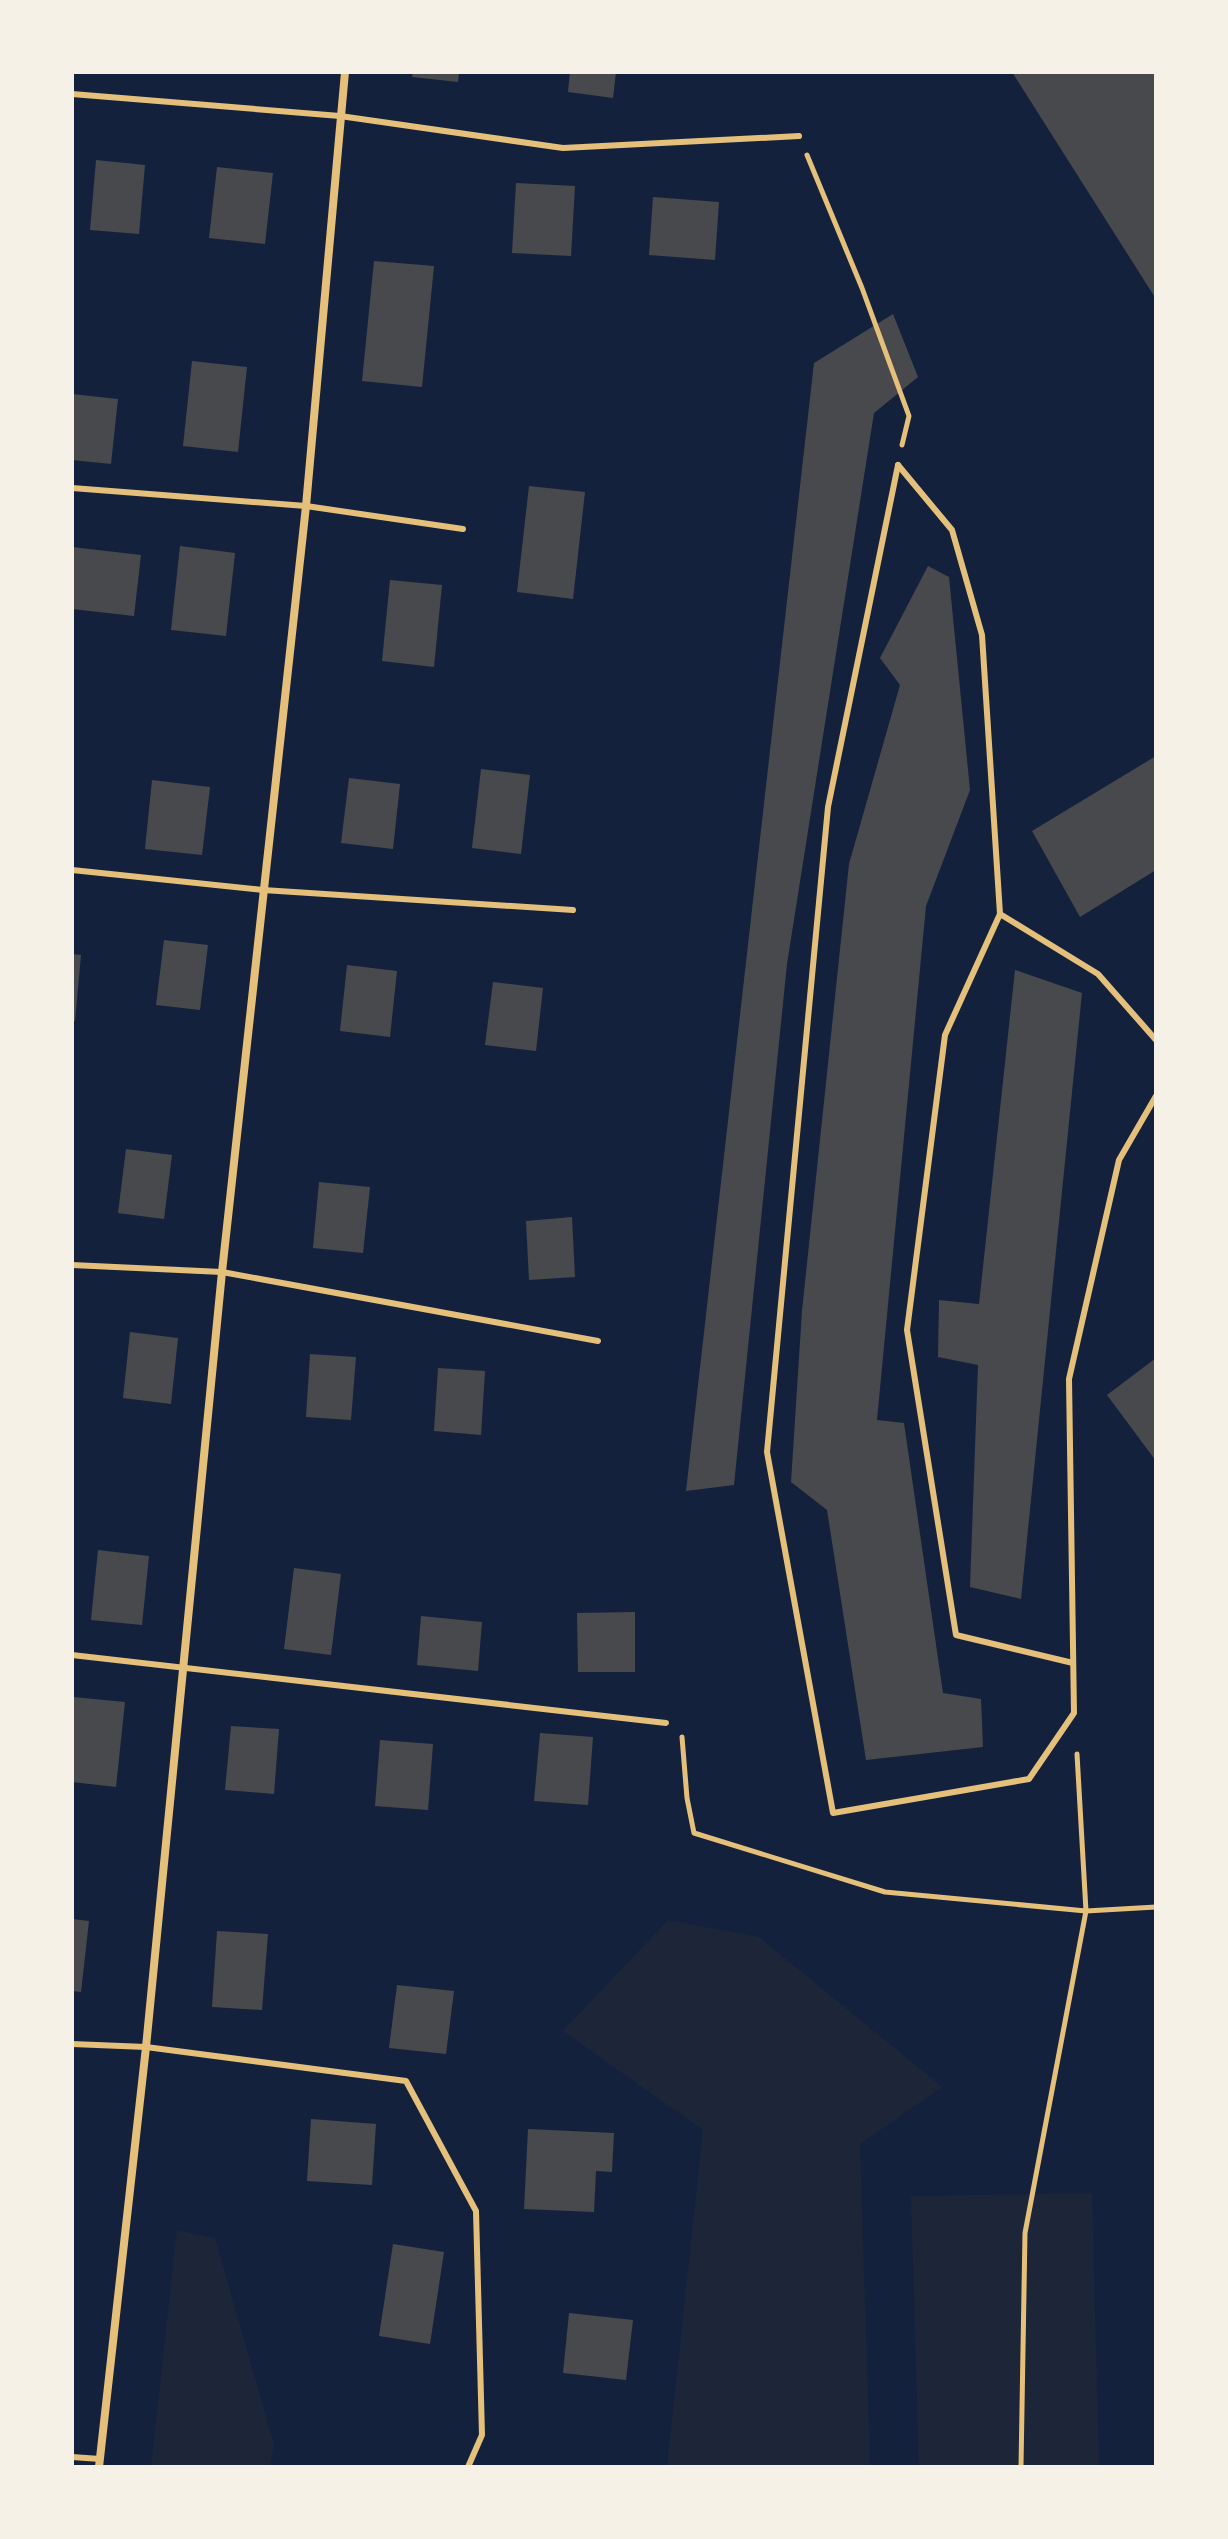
<svg xmlns="http://www.w3.org/2000/svg" width="1228" height="2539" font-family="'PT Sans Narrow',sans-serif">
<style>
.green{fill:#1d2539}
.building{fill:#48494c}
.lines{fill:none;stroke-linecap:round;stroke-linejoin:round}
.path{stroke:#e5c07b;stroke-width:5}
.service{stroke:#e5c07b;stroke-width:6}
.minor{stroke:#e5c07b;stroke-width:8}
</style>
<rect width="100%" height="100%" fill="#14213d"/>
<g class="green">
<polygon points="668,1920 759,1937 942,2087 860,2144 870,2467 667,2467 703,2130 563,2031"/>
<polygon points="1092,2193 1099,2467 919,2467 911,2196"/>
<polygon points="177,2230 215,2238 274,2445 270,2467 151,2467"/>
</g>
<g class="building">
<polygon points="413,72 459,72 458,82 412,77"/>
<polygon points="570,72 616,72 613,98 568,92"/>
<polygon points="1012,72 1156,72 1156,299"/>
<polygon points="96,160 145,165 139,234 90,230"/>
<polygon points="217,167 273,173 265,244 209,238"/>
<polygon points="516,183 575,186 571,256 512,253"/>
<polygon points="653,197 719,202 715,260 649,255"/>
<polygon points="374,261 434,266 422,387 362,381"/>
<polygon points="893,314 918,377 874,413 787,964 734,1485 686,1491 814,363"/>
<polygon points="192,361 247,367 238,452 183,446"/>
<polygon points="72,394 118,399 111,464 72,460"/>
<polygon points="529,486 585,492 573,599 517,592"/>
<polygon points="180,546 235,553 226,636 171,630"/>
<polygon points="72,547 141,555 134,616 72,609"/>
<polygon points="928,566 949,577 970,790 926,906 877,1420 904,1423 943,1693 981,1699 983,1747 866,1760 827,1510 791,1482 802,1311 849,864 900,685 880,658"/>
<polygon points="390,580 442,585 434,667 382,661"/>
<polygon points="1156,756 1156,870 1080,917 1032,831"/>
<polygon points="481,769 530,775 521,854 472,848"/>
<polygon points="349,778 400,784 393,849 341,843"/>
<polygon points="152,780 210,787 202,855 145,849"/>
<polygon points="164,940 208,945 200,1010 156,1005"/>
<polygon points="72,954 81,955 75,1021 72,1021"/>
<polygon points="347,965 397,971 390,1037 340,1031"/>
<polygon points="1015,970 1082,993 1021,1599 970,1587 978,1365 938,1357 939,1300 979,1304"/>
<polygon points="493,982 543,988 536,1051 485,1045"/>
<polygon points="126,1149 172,1155 164,1219 118,1213"/>
<polygon points="319,1182 370,1187 363,1253 313,1248"/>
<polygon points="572,1217 575,1277 529,1280 526,1221"/>
<polygon points="130,1332 178,1338 171,1404 123,1398"/>
<polygon points="310,1354 356,1357 351,1420 306,1417"/>
<polygon points="1156,1358 1156,1461 1107,1395"/>
<polygon points="438,1368 485,1371 481,1435 434,1431"/>
<polygon points="98,1550 149,1556 142,1625 91,1620"/>
<polygon points="294,1568 341,1574 331,1655 284,1649"/>
<polygon points="635,1612 635,1672 578,1672 577,1613"/>
<polygon points="421,1616 482,1622 478,1671 417,1665"/>
<polygon points="73,1697 125,1702 116,1787 72,1782"/>
<polygon points="231,1726 279,1729 274,1794 225,1790"/>
<polygon points="540,1733 593,1737 588,1805 534,1801"/>
<polygon points="380,1740 433,1744 428,1810 375,1806"/>
<polygon points="72,1919 89,1921 81,1992 72,1991"/>
<polygon points="217,1931 268,1934 262,2010 212,2007"/>
<polygon points="397,1985 454,1991 446,2054 389,2048"/>
<polygon points="311,2119 376,2124 372,2185 307,2181"/>
<polygon points="528,2129 614,2133 612,2172 596,2171 594,2212 524,2209"/>
<polygon points="393,2244 444,2252 430,2344 379,2336"/>
<polygon points="569,2313 633,2320 626,2380 563,2373"/>
</g>
<g class="lines">
<g class="path">
<polyline points="807,155 862,288 909,416 902,445"/>
<polyline points="682,1737 687,1798 694,1833 885,1892 1086,1911 1156,1907"/>
<polyline points="1021,2467 1025,2233 1086,1911 1077,1754"/>
</g>
<g class="service">
<polyline points="72,94 340,116 563,148 799,136"/>
<polyline points="898,465 828,807 767,1452 833,1813 1029,1779 1074,1713 1069,1379 1119,1160 1156,1096"/>
<polyline points="898,465 952,530 982,635 1000,914 1098,974 1156,1040"/>
<polyline points="72,488 306,506 463,529"/>
<polyline points="72,870 263,890 573,910"/>
<polyline points="1000,914 945,1035 907,1330 956,1635 1073,1663"/>
<polyline points="72,1265 222,1272 598,1341"/>
<polyline points="72,1655 666,1723"/>
<polyline points="72,2044 146,2047 406,2081 476,2211 482,2435 468,2467"/>
<polyline points="72,2457 100,2459"/>
</g>
<polyline class="minor" points="99,2467 146,2047 222,1272 306,506 345,72"/>
</g>
<rect width="1228" height="2539" fill="none" stroke="#f6f1e7" stroke-width="148"/>
</svg>
